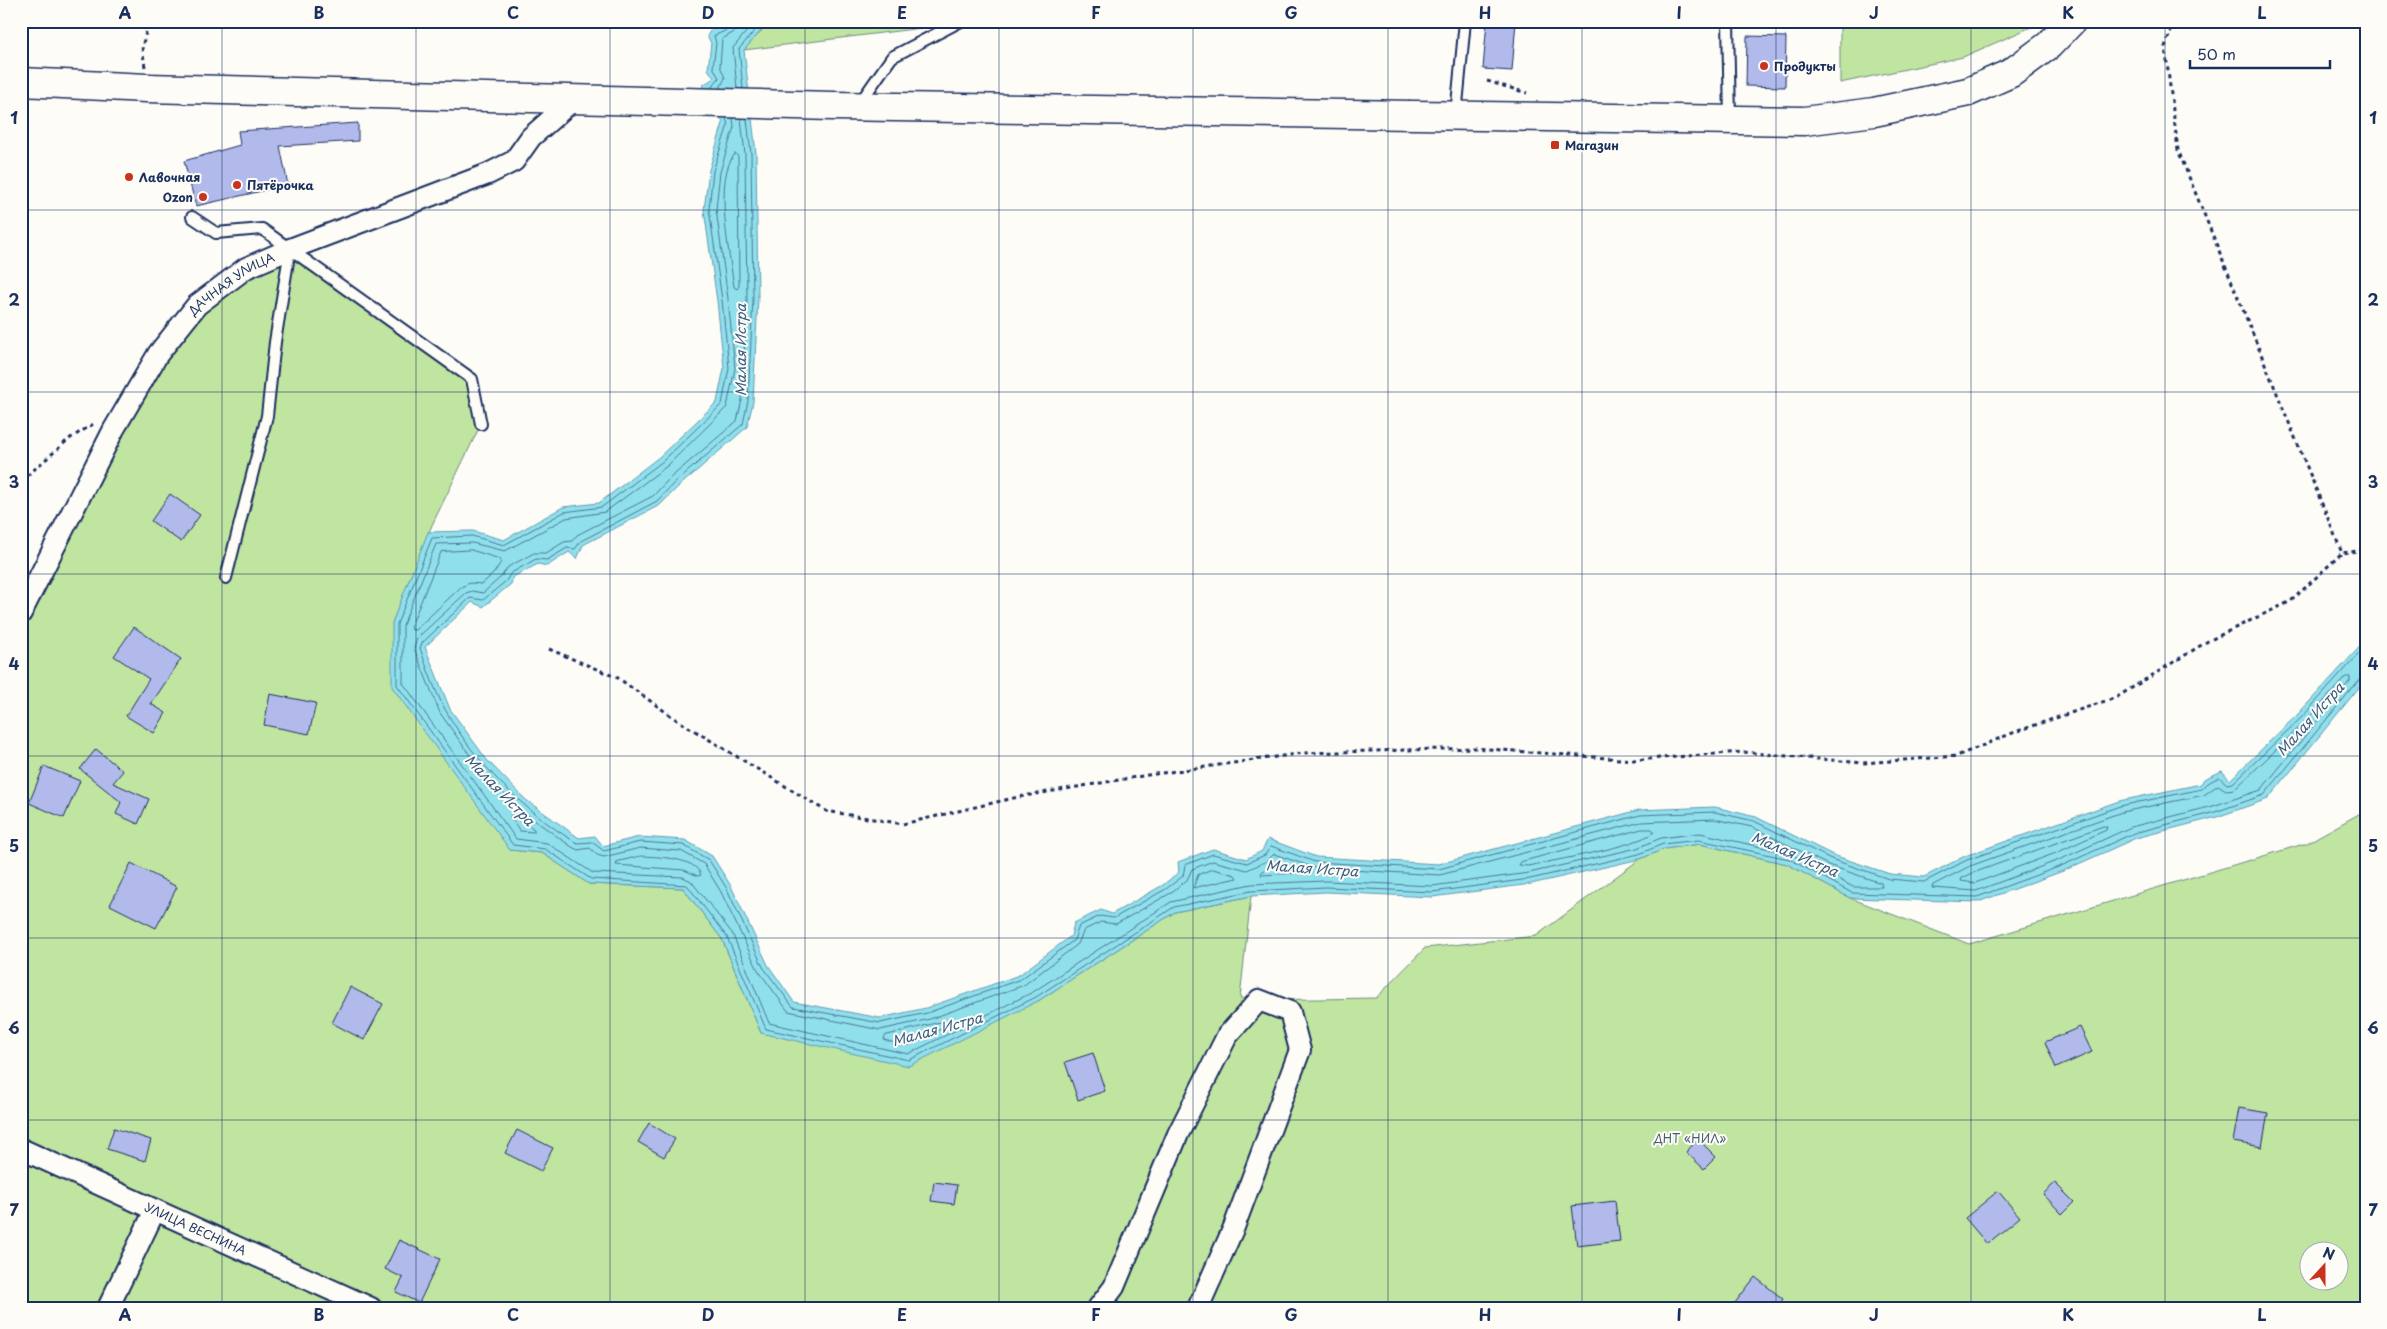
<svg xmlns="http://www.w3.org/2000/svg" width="2387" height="1329" font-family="'Playpen Sans',sans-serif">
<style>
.green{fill:#c0e5a0;stroke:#6e8a7f;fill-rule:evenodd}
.water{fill:#90e0ec;stroke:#6199b3}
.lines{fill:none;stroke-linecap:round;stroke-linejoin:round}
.shore{stroke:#4a7697;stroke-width:1}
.building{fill:#b2baeb;stroke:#1b2f5e}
.lane-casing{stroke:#1b2f5e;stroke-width:14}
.street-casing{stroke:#1b2f5e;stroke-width:24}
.secondary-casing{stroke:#1b2f5e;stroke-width:31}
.path{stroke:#1b2f5e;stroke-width:3;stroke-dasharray:4 4;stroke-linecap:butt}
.lane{stroke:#fdfcf7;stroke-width:10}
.street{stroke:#fdfcf7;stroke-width:20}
.secondary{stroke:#fdfcf7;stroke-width:28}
.grid{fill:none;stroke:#1b2f5e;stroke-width:1;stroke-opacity:0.55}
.poi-dot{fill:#c8321e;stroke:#fdfcf7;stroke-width:2}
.labels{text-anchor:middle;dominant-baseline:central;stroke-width:4;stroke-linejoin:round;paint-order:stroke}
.poi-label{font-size:12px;font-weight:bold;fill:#1b2f5e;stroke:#fdfcf7;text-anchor:start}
.street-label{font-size:12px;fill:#1b2f5e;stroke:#fdfcf7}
.park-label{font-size:12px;fill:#445c6e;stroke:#fdfcf7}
.water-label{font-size:14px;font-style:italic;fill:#385b82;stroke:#fdfcf7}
.neatline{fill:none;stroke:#1b2f5e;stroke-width:2}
.grid-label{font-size:16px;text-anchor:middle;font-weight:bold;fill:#1b2f5e}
</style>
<rect width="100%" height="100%" fill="#fdfcf7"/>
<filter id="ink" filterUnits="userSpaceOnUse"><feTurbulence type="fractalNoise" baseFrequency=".02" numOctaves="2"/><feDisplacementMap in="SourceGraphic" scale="10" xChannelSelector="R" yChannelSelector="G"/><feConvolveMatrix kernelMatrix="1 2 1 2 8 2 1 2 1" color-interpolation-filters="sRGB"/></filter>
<g filter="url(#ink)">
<g class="green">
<polygon points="770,21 923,21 922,28 744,50"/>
<polygon points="1840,21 2045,21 1963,57 1840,83"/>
<path d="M290,249L472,379L481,424L432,525L392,623L510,850L542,853L589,884L683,888L722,939L761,1033L1038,1001L1175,912L1251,896L1240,998L1259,1000L1376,998L1425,948L1536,936L1640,859L1664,849L1700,844L1787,864L1850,898L1969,944L2307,843L2366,810V1308H21V613L114,429L197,305ZM2310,1252H2340V1282H2310Z"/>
</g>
<polygon class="water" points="732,21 770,21 744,50 756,153 758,298 753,402 747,427 677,488 660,505 583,545 577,559 569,552 547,566 538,564 513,577 511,584 483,607 472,602 425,647 450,709 487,760 526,800 579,838 595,836 603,846 639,837 685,840 712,856 731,886 768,965 794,1002 880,1018 926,1008 1019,975 1071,936 1074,923 1101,910 1112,914 1163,885 1179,872 1178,862 1213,849 1246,859 1262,851 1268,839 1316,857 1439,864 1639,810 1715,807 1756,817 1833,855 1890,874 1924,877 1965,856 2119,801 2201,784 2204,779 2222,771 2230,780 2299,713 2366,640 2366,679 2268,799 2217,817 2136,838 2063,871 1978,902 1850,898 1787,864 1700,844 1664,849 1640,859 1531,884 1432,897 1326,892 1251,896 1175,912 1038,1001 909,1066 761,1033 722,939 683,888 589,884 542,853 510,850 392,687 392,623 428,532 473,531 504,540 563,507 599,503 659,457 717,402 724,368 717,301 704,210 709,170 723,123 703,85 714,78 708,69 711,43 707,36 710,31"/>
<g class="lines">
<g class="shore">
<polyline points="711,88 719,78 713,67 716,43 714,36 731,28 733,21"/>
<polyline points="720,88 725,78 720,66 722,39 736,31 740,21"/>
<polyline points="737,88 733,48 755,21"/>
<polyline points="743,89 739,49 763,21"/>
<polyline points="726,118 728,125 713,171 709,209 722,300 729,368 722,404 663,461 602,507 564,512 504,545 472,536 432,538 397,624 397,685 513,845 545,849 591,879 687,885 727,937 766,1029 909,1060 1036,997 1174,907 1251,891 1326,887 1432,892 1530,879 1639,854 1663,844 1699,840 1789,859 1852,893 1977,897 2061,866 2134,833 2215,812 2264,795 2360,679 2366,677"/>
<polyline points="733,118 734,127 720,172 716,209 728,299 735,368 727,407 667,466 605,512 566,518 505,551 472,543 436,544 403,625 403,683 516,839 547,843 593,873 683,877 691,881 732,933 769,1023 908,1054 1033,992 1171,902 1251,884 1326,881 1432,886 1529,873 1637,848 1661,838 1700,833 1791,854 1853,887 1882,887 1881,883 1828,865 1752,827 1714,819 1641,822 1440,875 1315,868 1274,854 1267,861 1247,870 1213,861 1192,869 1187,880 1169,894 1116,924 1101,922 1084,930 1078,944 1024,985 930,1019 880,1030 788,1011 758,970 721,892 704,864 681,851 640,848 604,857 597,855 590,848 578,850 572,847 519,809 479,768 440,713 414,648 417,638 466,593 472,591 483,593 501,577 508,567 534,553 546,553 564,542 572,541 577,535 653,496 669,479 737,421 742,400 747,298 745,154 741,119"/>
<path d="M747,119L751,154L753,298L748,401L743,424L673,484L657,501L581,541L575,549L567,548L547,560L536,559L511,573L506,581L483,600L470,598L422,643L420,648C427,668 435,692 446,711C475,763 526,813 577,843L592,842L604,851L640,842L683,845L709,860L727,889L763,967L793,1007L880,1023L927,1013L1021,979L1074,940L1079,926L1100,916L1114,918L1166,889L1183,876L1185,865L1213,854L1247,863L1265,855L1271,846L1315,862L1439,869L1640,815L1715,812L1754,821L1831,859L1889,879L1924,882L1967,860L2120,806L2202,789L2208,783L2219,777L2227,784L2233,783L2303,716L2366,646"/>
<path d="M735,154L738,156L739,286L737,289L734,287C730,256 713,177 735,154Z"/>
<polygon points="471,550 500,559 501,562 494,573 482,584 470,583 461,587 415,630 412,630 411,626 441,552"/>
<polygon points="2346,677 2350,677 2350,681 2261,790 2213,806 2131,827 2059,860 1976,891 1932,888 1933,885 1970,866 2122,812 2204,795 2218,785 2226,790 2235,789 2307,720"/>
<polygon points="514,814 534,829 534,832 520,831 510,817"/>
<polygon points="2104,826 2107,827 2106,830 2056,853 1975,883 1961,881 1962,878 1973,873"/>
<path d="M1642,829H1652L1654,832C1636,847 1555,860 1528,866L1519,865L1521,862Z"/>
<path d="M641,856C657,857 695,857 701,875L698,876L684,870L616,865L617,862Z"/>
<polygon points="1277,863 1297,870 1298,873 1261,875 1262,872"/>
<polygon points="1213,869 1235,875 1237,878 1193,888 1198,875"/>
<polygon points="945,1021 948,1023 947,1026 907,1046 884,1040 885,1036"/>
</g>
</g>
<g class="building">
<polygon points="1487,21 1516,21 1512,71 1483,69"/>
<polygon points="1747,36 1786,37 1785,87 1746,86"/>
<polygon points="358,123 358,141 280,146 288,185 196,206 184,161 240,145 238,131"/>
<polygon points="170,494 200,515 181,542 151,521"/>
<polygon points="134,627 181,659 151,704 166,713 154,733 126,716 149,679 114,656"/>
<polygon points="270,694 316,703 309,734 264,725"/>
<polygon points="96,749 123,771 113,783 149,799 138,824 116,814 121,802 80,769"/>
<polygon points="44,766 80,781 64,818 29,803"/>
<polygon points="131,863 177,887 156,928 110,905"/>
<polygon points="350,987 383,1004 364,1040 332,1023"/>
<polygon points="2080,1027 2092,1052 2056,1068 2045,1042"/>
<polygon points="1093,1053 1105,1091 1078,1100 1065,1062"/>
<polygon points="2239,1108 2268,1113 2262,1147 2233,1142"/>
<polygon points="649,1123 675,1139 664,1157 638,1142"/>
<polygon points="114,1128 151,1140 145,1161 107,1149"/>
<polygon points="517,1130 553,1148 541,1171 505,1153"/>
<polygon points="1698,1139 1716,1157 1704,1169 1686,1152"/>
<polygon points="934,1182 957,1185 954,1204 931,1201"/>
<polygon points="2055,1183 2074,1202 2062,1214 2043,1194"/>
<polygon points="1998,1191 2020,1217 1987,1244 1965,1218"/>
<polygon points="1615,1201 1620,1241 1577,1246 1572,1206"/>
<polygon points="399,1240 440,1259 419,1303 396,1292 403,1278 385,1269"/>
<polygon points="1755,1277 1783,1299 1777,1308 1731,1308"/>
</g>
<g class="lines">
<defs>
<g id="lane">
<polyline points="1728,21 1730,119"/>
<polyline points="859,104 892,57 961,21"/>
<polyline points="1456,115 1465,21"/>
<polyline points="192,217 216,233 262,229 290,249"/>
<polyline points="226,578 267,416 275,342 290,249 472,379 481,424"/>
</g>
<g id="street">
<path id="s1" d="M21,613L114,429L158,354L197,305L246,268L290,249L488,174L514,161L531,137L573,100"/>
<path id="s2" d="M21,1149L371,1308"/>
<polyline points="108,1308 155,1210"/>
<polyline points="1098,1308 1114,1287 1178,1134 1227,1036 1259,1000 1290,1012 1300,1050 1234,1227 1198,1308"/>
</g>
<polyline id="secondary" points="21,82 147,88 833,106 1804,121 1874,112 1968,92 2011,73 2049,45 2072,21"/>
</defs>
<use href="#lane" class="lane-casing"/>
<use href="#street" class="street-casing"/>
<use href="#secondary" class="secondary-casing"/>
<g class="path">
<polyline points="2174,21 2165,47 2178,150 2342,553 2366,550"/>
<polyline points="145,67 142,47 149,21"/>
<polyline points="1487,81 1527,93"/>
<polyline points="21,481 69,439 95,423"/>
<polyline points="549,649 618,678 677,720 826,811 903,824 1018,797 1148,775 1304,753 1475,748 1634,760 1743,752 1863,763 1957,756 2015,732 2117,697 2208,641 2291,601 2342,553"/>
</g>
<use href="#lane" class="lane"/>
<use href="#street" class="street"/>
<use href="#secondary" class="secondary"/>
</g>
</g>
<path class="grid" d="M222,21V1308M416,21V1308M610,21V1308M805,21V1308M999,21V1308M1193,21V1308M1388,21V1308M1582,21V1308M1776,21V1308M1971,21V1308M2165,21V1308M21,210H2366M21,392H2366M21,574H2366M21,756H2366M21,938H2366M21,1120H2366"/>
<g class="poi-dot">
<circle cx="1764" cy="66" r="5"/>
<rect x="1550" y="140" width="10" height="10" rx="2.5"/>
<circle cx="129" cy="177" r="5"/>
<circle cx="237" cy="185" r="5"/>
<circle cx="203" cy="197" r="5"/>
</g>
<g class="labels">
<g class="poi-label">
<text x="1774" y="66">Продукты</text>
<text x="1565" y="145">Магазин</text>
<text x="139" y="177">Лавочная</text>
<text x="247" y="185">Пятёрочка</text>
<text x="193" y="197" text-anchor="end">Ozon</text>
</g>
<g class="street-label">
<text stroke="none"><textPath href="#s1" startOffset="396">ДАЧНАЯ УЛИЦА</textPath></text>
<text stroke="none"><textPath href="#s2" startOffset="192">УЛИЦА ВЕСНИНА</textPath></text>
</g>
<g class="park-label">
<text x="1690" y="1138">ДНТ «НИЛ»</text>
</g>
<g class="water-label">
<text transform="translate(740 350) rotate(-90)">Малая Истра</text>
<text transform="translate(2310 719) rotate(-48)">Малая Истра</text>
<text transform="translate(500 790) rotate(46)">Малая Истра</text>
<text transform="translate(1795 854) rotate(23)">Малая Истра</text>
<text transform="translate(1312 868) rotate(4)">Малая Истра</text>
<text transform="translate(937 1029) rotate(-15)">Малая Истра</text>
</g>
</g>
<rect width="2387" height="1329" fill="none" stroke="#fdfcf7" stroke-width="55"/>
<g transform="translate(2324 1266) rotate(21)"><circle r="24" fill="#fdfcf7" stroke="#a3aaba"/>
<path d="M0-4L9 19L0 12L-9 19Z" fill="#c8321e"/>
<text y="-8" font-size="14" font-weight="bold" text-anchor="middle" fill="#1b2f5e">N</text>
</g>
<path d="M2190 60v8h140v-8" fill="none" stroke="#1b2f5e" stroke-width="2.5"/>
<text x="2197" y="60" font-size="15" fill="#1b2f5e" stroke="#fdfcf7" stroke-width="4" paint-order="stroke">50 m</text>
<rect x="28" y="28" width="2332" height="1274" class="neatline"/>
<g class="grid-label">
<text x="125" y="19">A</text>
<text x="319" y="19">B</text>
<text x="513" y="19">C</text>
<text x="708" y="19">D</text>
<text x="902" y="19">E</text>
<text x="1096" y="19">F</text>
<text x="1291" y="19">G</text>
<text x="1485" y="19">H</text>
<text x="1679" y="19">I</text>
<text x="1874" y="19">J</text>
<text x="2068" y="19">K</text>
<text x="2262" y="19">L</text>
<text x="14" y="124">1</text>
<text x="2373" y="124">1</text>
<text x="14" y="306">2</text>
<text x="2373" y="306">2</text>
<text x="14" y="488">3</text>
<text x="2373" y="488">3</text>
<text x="14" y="670">4</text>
<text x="2373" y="670">4</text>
<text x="14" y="852">5</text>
<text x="2373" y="852">5</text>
<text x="14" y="1034">6</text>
<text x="2373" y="1034">6</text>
<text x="14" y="1216">7</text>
<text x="2373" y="1216">7</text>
<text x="125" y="1321">A</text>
<text x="319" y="1321">B</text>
<text x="513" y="1321">C</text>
<text x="708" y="1321">D</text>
<text x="902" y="1321">E</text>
<text x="1096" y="1321">F</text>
<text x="1291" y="1321">G</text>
<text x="1485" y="1321">H</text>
<text x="1679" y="1321">I</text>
<text x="1874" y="1321">J</text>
<text x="2068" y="1321">K</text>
<text x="2262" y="1321">L</text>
</g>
</svg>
